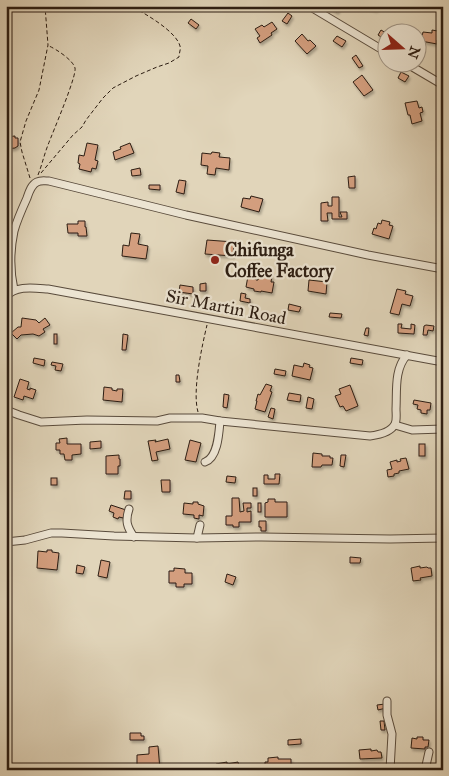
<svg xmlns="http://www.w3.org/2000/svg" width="449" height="776" font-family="'IM FELL Great Primer',serif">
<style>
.building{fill:#d39e7e;stroke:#2c1d12;filter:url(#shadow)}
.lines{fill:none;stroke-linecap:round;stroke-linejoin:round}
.minor-casing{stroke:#594b3c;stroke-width:9}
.path{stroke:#2c1d12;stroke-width:1;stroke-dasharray:4 2.5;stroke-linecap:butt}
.minor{stroke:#ece4d2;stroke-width:7}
.poi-dot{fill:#8f2418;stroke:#ece4d2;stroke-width:2}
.labels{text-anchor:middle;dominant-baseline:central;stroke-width:4.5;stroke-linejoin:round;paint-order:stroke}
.poi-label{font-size:18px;font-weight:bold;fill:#2c1d12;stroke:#ece4d2;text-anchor:start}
.street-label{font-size:18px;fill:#2c1d12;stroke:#ece4d2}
</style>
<defs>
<filter id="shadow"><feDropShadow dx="1.5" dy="2.5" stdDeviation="1" flood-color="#0004"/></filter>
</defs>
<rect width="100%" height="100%" fill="#e1d5ba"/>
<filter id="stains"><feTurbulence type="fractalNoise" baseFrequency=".004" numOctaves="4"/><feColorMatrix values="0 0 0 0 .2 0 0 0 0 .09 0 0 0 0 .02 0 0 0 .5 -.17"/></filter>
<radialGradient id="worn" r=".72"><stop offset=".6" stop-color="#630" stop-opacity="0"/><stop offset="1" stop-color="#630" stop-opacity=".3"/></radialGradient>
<g class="building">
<polygon points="339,6 340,7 337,12 328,7"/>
<polygon points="363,6 377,6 376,10"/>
<polygon points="288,13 292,16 287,24 282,21"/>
<polygon points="191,19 199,25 196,29 188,23"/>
<polygon points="272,22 277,29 271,33 272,35 260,43 257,38 260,36 255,29 262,25 264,27"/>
<polygon points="381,30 386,33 386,40 378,35"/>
<polygon points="432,30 443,32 443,41 437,40 437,44 421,41 423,32 432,33"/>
<polygon points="302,34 308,41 310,40 316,46 307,54 295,41"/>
<polygon points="337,36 346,41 342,47 333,41"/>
<polygon points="356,55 363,66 359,68 352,58"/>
<polygon points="401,72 409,76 405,82 398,78"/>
<polygon points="362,75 373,90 364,96 353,82"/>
<polygon points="417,101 419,108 422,107 423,112 420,113 422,121 412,124 410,115 408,115 405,103"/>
<polygon points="15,136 15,138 18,138 18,146 15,148 6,149 6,137"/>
<polygon points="87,143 98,145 95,160 98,161 96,169 92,168 91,172 79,169 80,164 78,163 79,155 84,156"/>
<polygon points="130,143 134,153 115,160 113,152 121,149 120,147"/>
<polygon points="212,152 220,153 219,157 230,158 229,170 216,168 215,175 207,174 208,166 201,165 202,153 211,154"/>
<polygon points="140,168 141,175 132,176 131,170"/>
<polygon points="355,176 355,188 349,188 348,177"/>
<polygon points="179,180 186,181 184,194 176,192"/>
<polygon points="149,185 160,185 160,190 149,189"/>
<polygon points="251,196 263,199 259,212 241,207 243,198 250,199"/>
<polygon points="332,197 339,197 339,217 342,217 340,212 347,212 347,219 332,219 332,213 327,213 328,221 321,221 321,203 328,202 328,206 332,206"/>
<polygon points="382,220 390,222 389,225 393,226 389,239 372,234 374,228 376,229 378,223 381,224"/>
<polygon points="78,221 85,221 85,227 86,227 87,236 78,236 78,233 68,233 67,224 78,224"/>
<polygon points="131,233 140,234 138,244 148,246 146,259 122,256 123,245 129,246"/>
<polygon points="207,240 234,242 233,256 205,254"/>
<polygon points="259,274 272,276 271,282 274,282 272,293 261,291 261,292 254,291 254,289 246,287 248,276 256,278 256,280 258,280"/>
<polygon points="309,280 327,282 326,294 308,291"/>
<polygon points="206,283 206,291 200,291 200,284"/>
<polygon points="180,285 193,287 193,294 179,292"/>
<polygon points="397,289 406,291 405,294 413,296 410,306 402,304 399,315 390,313"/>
<polygon points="241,293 246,294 245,298 250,299 250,303 240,301"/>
<polygon points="289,304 301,307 299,312 288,310"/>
<polygon points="330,313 342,314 341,318 329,317"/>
<polygon points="22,318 36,320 39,323 45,318 50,325 43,329 45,332 39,336 33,334 21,335 17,339 11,333 18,327 21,327"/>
<polygon points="398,324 402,324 401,328 411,329 411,324 415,325 414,334 398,333"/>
<polygon points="426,325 434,326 433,331 428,330 427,335 423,335 424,326"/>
<polygon points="366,328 369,328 368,336 364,335"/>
<rect x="54" y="334" width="3" height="10"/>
<polygon points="123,334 128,335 126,350 122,350"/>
<polygon points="34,358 45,360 44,366 33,363"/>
<polygon points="351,358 363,360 362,365 350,363"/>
<polygon points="52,362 63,364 61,371 55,370 56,366 51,365"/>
<polygon points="304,363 310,365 309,367 313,368 310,380 292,376 294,365 303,367"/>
<polygon points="275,369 286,371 285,376 274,374"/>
<polygon points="176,375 179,375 180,382 176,382"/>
<polygon points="20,379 29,382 27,389 30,390 30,388 36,390 33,399 24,396 23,400 14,397"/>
<polygon points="266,384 272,386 270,391 272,392 265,412 255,409 257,401 256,401 258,394 260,395"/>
<polygon points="350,385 358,406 346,411 343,406 340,407 335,396 341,394 339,389"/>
<polygon points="104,387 112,388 112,390 117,391 117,389 123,389 122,402 103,400"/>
<polygon points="289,393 301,395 300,402 287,400"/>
<polygon points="224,394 229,395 227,408 223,407"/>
<polygon points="308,397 314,399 312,409 306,408"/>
<polygon points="414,400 431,403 430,410 427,410 427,414 421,413 421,410 417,409 418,405 413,404"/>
<polygon points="271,408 275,409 273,419 268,417"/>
<polygon points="67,438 67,444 81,444 81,454 72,455 72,460 65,460 64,454 60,454 60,450 56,450 56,443 60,443 59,439"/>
<polygon points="168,439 170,449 156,452 158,460 152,461 148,441 156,440 155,442"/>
<polygon points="190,440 201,443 196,462 185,460"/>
<polygon points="101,441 101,448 90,449 90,442"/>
<polygon points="441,441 443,441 443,454 438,455 438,443 442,443"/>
<rect x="419" y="444" width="6" height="12"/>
<polygon points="313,453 322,454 322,456 330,456 330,458 333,458 332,465 322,465 321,467 312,467"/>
<polygon points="119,455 119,459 120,459 120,466 118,466 118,474 106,474 106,456"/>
<polygon points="341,455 346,455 344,467 340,466"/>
<polygon points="406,458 409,469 399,471 399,473 394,474 394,476 388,477 387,470 392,469 390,462 397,460 397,462 401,461 400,459"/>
<polygon points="275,474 280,474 279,484 264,484 264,475 268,475 268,479 275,479"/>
<polygon points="227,476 236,477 235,483 226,482"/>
<rect x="51" y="478" width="6" height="7"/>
<polygon points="161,480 170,480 170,492 162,492"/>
<rect x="253" y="488" width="4" height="8"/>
<polygon points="125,491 131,491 131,499 124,499"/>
<polygon points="232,498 239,498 240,512 244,511 243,503 251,503 251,508 247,508 247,512 251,511 251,522 239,522 239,527 233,527 233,525 226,525 226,516 232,516"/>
<polygon points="268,499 275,499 275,502 287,502 287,517 265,517 265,503 268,502"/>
<polygon points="193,502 198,502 198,504 204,506 203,516 199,515 199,519 194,518 194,515 183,514 184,503 193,504"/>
<rect x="258" y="503" width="3" height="9"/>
<polygon points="111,505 126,510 123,518 119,517 118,519 113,517 114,513 109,511"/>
<polygon points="259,521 266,521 266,531 261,531 261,527 259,527"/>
<polygon points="47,550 52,550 52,552 59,553 57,570 37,568 38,551 47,552"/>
<polygon points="350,557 361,558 360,563 350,563"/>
<polygon points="101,560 110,562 107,578 98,576"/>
<polygon points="77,565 85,567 83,574 76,573"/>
<polygon points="420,566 420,568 427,567 428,568 431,568 432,576 420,578 421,580 413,581 411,568"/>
<polygon points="174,568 185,569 185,573 192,573 192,584 184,584 184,587 176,587 176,583 169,583 169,571 174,571"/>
<polygon points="227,574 236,577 233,585 225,582"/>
<polygon points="385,704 386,708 378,710 377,705"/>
<polygon points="380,721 384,721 385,730 381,730"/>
<polygon points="130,733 141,733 141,736 144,736 144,740 130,740"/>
<polygon points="417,737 423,737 423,740 429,740 428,747 425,747 425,749 411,748 412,738 417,739"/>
<polygon points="301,739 301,744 288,745 288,740"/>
<polygon points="158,746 160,770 137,770 137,755 149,754 149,747"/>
<polygon points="371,749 371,751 377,750 378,752 381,752 382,758 360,759 359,750"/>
<polygon points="278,757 278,759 291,759 291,770 265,770 265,762 268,762 268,758"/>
<polygon points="227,762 227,764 238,762 240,770 211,770 211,767 216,766 216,764"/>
</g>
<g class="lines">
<defs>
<g id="minor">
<polyline points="309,6 386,52"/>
<polyline points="404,62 443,85"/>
<path d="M14,290C10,272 10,250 14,231C17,220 22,209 27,198C29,192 31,185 37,182C41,180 45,181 49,181L186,215L368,255L443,269"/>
<path d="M6,297C15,285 34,288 48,289L443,362"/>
<path d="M6,410L19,415L41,422L87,420L157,421L170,418H202L220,421L370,436C378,435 391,432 395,424C397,420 396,413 396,409C397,391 394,369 407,355"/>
<polyline points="395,425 412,430 443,429"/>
<path d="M205,462C218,458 219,432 220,421"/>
<path d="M129,509C125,521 127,527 134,537"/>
<polyline points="197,538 200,525"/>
<polyline points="6,542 25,540 51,533 62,533 114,536 197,538 262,537 390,539 443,538"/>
<polyline points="387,701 387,715 392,734 390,770"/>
<polyline points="425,770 429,752"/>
</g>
</defs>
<use href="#minor" class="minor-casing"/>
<g class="path">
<path d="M41,173L73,135L82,127L86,120L103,98L113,88L136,76L157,67L169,63L179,57C179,53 181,50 180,46C176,31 144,13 131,6"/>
<path d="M38,175C42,165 44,155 48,145C52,134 77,76 75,68C73,60 56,49 49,46"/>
<polyline points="30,178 22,152 20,142 26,121 39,90 48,45 45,6"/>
<path d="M198,412C192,391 202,346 207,325"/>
</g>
<use href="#minor" class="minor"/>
</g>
<circle class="poi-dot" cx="215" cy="260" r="5"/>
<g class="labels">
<g class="poi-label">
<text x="225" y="250">Chifunga<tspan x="225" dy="21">Coffee Factory</tspan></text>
</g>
<g class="street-label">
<text transform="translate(226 307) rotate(11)">Sir Martin Road</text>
</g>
</g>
<rect width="449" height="776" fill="none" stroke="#e1d5ba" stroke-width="25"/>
<rect x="8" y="8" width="434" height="761" fill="none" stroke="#2c1d12" stroke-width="2.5"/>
<rect x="12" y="12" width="424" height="751" fill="none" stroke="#2c1d12"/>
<g transform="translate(402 48) rotate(110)"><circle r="24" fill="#ece4d2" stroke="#9f9485"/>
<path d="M0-4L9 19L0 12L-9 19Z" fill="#8f2418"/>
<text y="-8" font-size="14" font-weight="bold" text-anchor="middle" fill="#2c1d12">N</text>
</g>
<rect width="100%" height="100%" filter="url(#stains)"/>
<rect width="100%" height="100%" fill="url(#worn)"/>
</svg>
